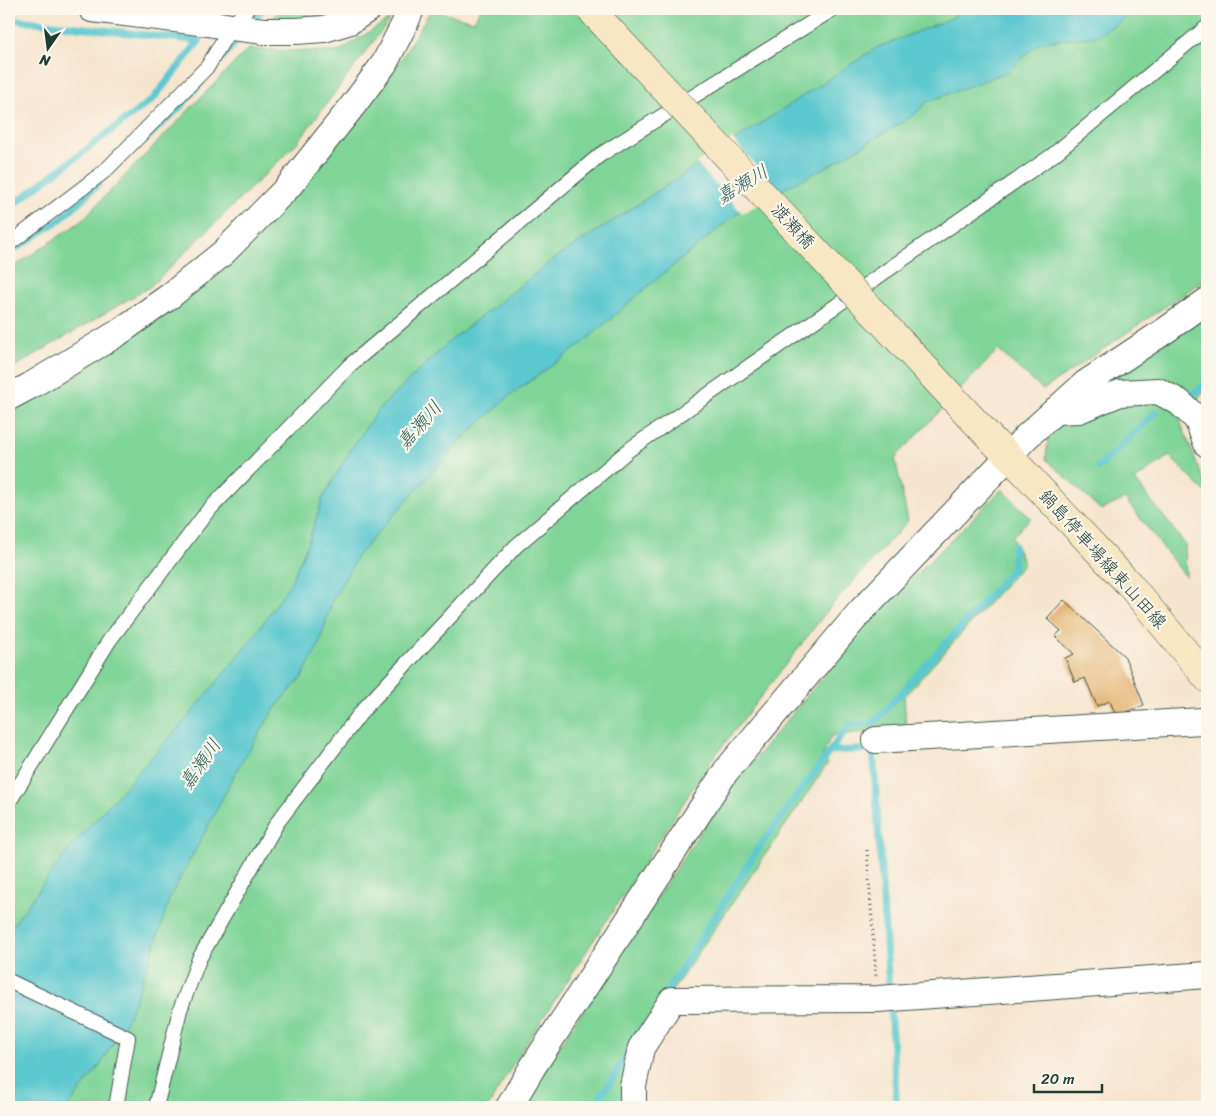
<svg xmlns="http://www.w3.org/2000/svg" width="1216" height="1116" font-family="Sriracha,'Klee One',sans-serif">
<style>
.green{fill:#7fd497;stroke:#4f8866}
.water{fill:#5bc8cf;stroke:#3d8282}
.pier{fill:#f6e5ce}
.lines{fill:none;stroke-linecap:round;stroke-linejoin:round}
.stream{stroke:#5bc8cf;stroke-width:7}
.building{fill:#e2ad66}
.service-casing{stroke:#3f564b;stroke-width:16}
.minor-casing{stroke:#3f564b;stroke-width:28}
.secondary-casing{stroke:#3f564b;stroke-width:29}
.path{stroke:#3f564b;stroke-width:3;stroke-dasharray:1 4;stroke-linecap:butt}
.service{stroke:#fff;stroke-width:14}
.minor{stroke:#fff;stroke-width:26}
.secondary{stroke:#f7e8c3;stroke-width:28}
.secondary-bridge-casing{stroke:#3f564b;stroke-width:29;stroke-linecap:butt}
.secondary-bridge{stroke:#f7e8c3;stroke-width:28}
.labels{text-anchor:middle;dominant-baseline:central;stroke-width:4.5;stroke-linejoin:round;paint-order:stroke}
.street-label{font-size:18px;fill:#1f3d34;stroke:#fbf7ec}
.water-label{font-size:19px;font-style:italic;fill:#2e605b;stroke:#fbf7ec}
</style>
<rect width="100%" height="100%" fill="#fbf7ec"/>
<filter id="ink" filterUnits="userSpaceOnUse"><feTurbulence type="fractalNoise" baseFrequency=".02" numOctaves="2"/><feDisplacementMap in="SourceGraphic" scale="10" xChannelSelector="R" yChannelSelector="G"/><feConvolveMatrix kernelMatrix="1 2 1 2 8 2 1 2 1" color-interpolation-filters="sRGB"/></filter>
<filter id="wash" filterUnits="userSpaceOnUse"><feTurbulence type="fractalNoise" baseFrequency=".0096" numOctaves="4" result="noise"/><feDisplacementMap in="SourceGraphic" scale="20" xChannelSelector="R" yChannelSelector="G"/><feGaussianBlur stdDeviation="1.12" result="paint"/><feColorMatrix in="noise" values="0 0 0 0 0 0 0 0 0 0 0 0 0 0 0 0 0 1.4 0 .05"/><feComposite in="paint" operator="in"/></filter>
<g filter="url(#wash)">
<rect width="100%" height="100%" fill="#f6e5ce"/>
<g class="green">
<polygon points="279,9 339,9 332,15 269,24"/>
<polygon points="480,9 1207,9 1207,278 1043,390 998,350 895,458 908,521 831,606 710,762 515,1061 488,1107 9,1107 9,411 63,385 207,279 390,77 431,10 474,21"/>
<polygon points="391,18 297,143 151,286 9,370 9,270 80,222 248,49 338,52"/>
<polygon points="1207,315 1207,390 1200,396 1180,421 1207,489 1207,494 1169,456 1135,480 1185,544 1186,577 1125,499 1101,510 1046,459 1048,437 1100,384"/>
<polygon points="1002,489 1031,518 1012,537 1024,564 904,697 906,727 831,736 822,756 828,763 677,984 628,1062 626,1107 523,1107 541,1074 722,799 865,626"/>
</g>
<polygon class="water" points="960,9 1140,9 1095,37 1066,39 1041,42 1022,58 1009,71 927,102 914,115 832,164 740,211 646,288 583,343 512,394 463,438 358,555 332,601 319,645 302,677 275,708 234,775 212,819 170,897 151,957 130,1014 101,1064 68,1107 9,1107 9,930 70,848 190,715 252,639 290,584 308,543 323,498 351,449 379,409 451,340 557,257 876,48 954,17"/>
<polygon class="pier" points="732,139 782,193 742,213 696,163"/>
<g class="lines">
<g class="stream">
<polyline points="9,19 199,41 199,37"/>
<polyline points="251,23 263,9"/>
<polyline points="212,69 243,34"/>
<polyline points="147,138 183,104 202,81"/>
<polyline points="9,208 153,99 199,41"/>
<polyline points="9,253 61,219 99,183"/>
<polyline points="1194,393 1207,383"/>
<polyline points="1099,467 1156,412"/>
<polyline points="873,749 889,989"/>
<polyline points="830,751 877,749"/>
<polyline points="665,995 760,846 849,725 873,724 1013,569 1014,546"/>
<polyline points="890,1008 897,1107"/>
<polyline points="594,1107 630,1051"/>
</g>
</g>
<g id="blocks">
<polygon class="building" points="1064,600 1125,657 1144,705 1116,716 1110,701 1097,706 1085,678 1075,682 1065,658 1074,654 1055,636 1061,631 1047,618"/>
</g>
</g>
<g filter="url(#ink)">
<use href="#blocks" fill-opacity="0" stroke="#3f564b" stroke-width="1"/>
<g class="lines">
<defs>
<g id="service">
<polyline points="9,244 105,171 208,66 231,27 247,9"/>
<polyline points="9,802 109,641 207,512 350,365 600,155 833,9"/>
<polyline points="9,981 128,1038 116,1107"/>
<polyline points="156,1107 180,1010 199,959 277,823 363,710 516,546 630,449 1053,155 1207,27"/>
</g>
<g id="minor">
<polyline points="92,9 208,23 231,27 264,31 296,31 324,29 350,21 368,9"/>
<polyline points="9,397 30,386 118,333 170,296 223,253 288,187 351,108 384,64 406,21 411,9"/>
<polyline points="1055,411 1079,410 1120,393 1158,391 1179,402 1197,419 1207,444"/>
<polyline points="876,740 1202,721"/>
<polyline points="509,1107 532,1068 726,771 860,612 1009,456 1025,438 1086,383 1166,330 1207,301"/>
<polyline points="633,1107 633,1086 641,1048 672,1000 878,999 1207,975"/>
</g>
<polyline id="secondary" points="995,443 1009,456 1129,584 1207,678"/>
</defs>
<use href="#service" class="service-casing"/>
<use href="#minor" class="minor-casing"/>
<use href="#secondary" class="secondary-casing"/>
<polyline class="path" points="867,850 876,976"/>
<use href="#service" class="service"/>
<use href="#minor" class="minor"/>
<use href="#secondary" class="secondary"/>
<defs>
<polyline id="secondary-bridge" points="590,9 995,443"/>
</defs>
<use href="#secondary-bridge" class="secondary-bridge-casing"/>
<use href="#secondary-bridge" class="secondary-bridge"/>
</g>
</g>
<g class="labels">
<g class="street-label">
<text transform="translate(793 226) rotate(47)">渡瀬橋</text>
<text transform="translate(1103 559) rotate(48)">鍋島停車場線東山田線</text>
</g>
<g class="water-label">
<text transform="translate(742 184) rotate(-31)">嘉瀬川</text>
<text transform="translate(419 425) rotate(-49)">嘉瀬川</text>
<text transform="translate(200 764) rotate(-55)">嘉瀬川</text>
</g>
</g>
<rect width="1216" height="1116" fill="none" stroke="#fbf7ec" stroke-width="30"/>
<g transform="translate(48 48) rotate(194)" stroke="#fbf7ec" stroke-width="4" paint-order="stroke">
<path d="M0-4L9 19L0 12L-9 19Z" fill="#1f3d34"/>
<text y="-8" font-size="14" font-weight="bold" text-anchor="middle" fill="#1f3d34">N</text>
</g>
<path d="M1034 1084v8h68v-8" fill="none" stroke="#1f3d34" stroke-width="2.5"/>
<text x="1041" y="1084" font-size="15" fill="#1f3d34" stroke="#fbf7ec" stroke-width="4" paint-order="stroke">20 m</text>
</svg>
